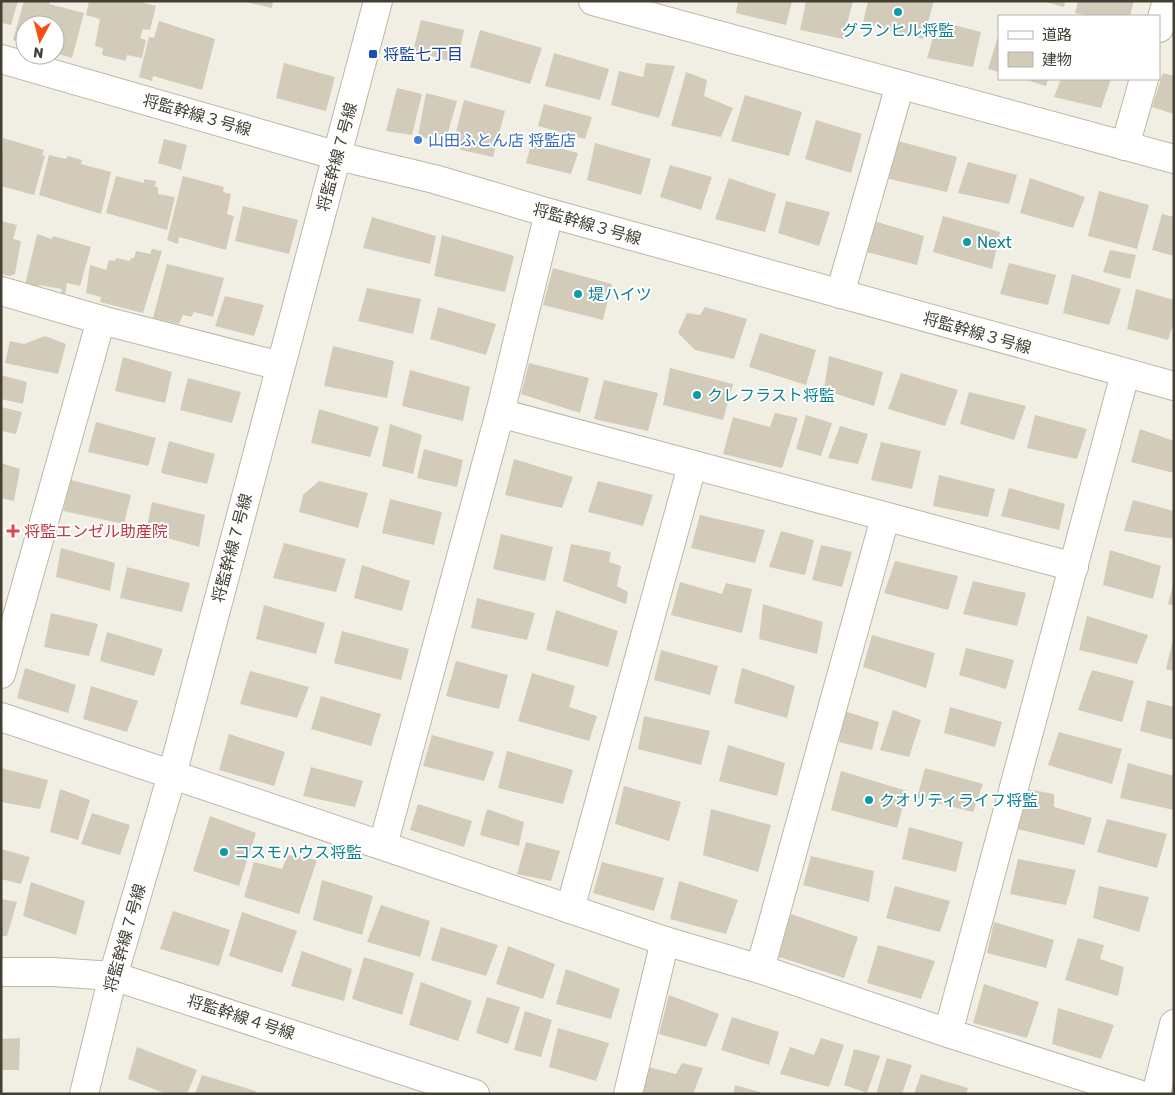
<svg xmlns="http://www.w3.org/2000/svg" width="1175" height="1095" font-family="Rubik,'Noto Sans JP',sans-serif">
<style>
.building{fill:#d3cbb9}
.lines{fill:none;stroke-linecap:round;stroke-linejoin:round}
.minor-casing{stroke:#bdb7a6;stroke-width:30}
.minor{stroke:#fff;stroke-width:28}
.culture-dot{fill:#0f9aa8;stroke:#fff;stroke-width:2}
.transit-dot{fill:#1a4fb4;stroke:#fff;stroke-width:2}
.shop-dot{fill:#3f7fe0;stroke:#fff;stroke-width:2}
.health-dot{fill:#e0444e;stroke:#fff;stroke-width:2}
.labels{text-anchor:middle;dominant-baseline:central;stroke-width:4;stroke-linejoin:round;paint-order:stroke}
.culture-label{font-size:16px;fill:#0d838f;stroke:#fff;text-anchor:start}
.transit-label{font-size:16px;fill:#164399;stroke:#fff;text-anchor:start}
.street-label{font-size:16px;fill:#433f33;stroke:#fff}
.shop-label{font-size:16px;fill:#366cbe;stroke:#fff;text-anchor:start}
.health-label{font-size:16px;fill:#be3a42;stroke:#fff;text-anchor:start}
</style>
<rect width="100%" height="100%" fill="#f1efe3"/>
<g class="building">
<polygon points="1,1 18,1 11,25 1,23"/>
<polygon points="24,1 50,1 49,4 84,13 72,58 55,53 55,25 25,25 25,44 13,40"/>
<polygon points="89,1 138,1 156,6 150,30 143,29 140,38 146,40 142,58 127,55 126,61 102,55 103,48 95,46 100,19 86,15"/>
<polygon points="242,1 273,1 272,8"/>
<polygon points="738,1 792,1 786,25 736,13"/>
<polygon points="806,1 853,1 843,39 800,30"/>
<polygon points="868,1 934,1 923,39 863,23"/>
<polygon points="1042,1 1065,1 1064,7"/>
<polygon points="1078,1 1134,1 1130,16 1089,16 1075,13"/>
<polygon points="421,20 464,30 457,63 413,51"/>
<polygon points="159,21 215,39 202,90 153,76 152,81 139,77 149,37 154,38"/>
<polygon points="938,21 981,32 973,67 927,58"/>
<polygon points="480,30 542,48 530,84 470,67"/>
<polygon points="998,36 999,37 999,72 988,69"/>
<polygon points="554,53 609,69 600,100 545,86"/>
<polygon points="284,63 335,77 326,111 276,98"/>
<polygon points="646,63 675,66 659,118 611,105 619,71 643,77"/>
<polygon points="686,72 707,80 704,96 733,108 721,137 671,126"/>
<polygon points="1163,73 1174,76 1174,114 1152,107"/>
<polygon points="1023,79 1048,79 1046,86"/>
<polygon points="1061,79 1111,79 1101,108 1054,97"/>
<polygon points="397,88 422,94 412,135 386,131"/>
<polygon points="426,93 457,101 445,143 418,136"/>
<polygon points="745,95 802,112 789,156 731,141"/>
<polygon points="464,100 505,111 493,157 452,148"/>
<polygon points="544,104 592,117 585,139 538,126"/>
<polygon points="816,120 862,134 851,173 805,159"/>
<polygon points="3,138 44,150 42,155 45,156 34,195 1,186"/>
<polygon points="164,139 187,145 181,170 158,163"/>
<polygon points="532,141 578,153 571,174 526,163"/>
<polygon points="898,141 957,157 947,192 889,179"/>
<polygon points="595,143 651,159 641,195 587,180"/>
<polygon points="49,155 66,159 68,156 82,160 81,164 111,172 101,214 39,195"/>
<polygon points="968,162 1017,175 1009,204 958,193"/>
<polygon points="670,165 712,177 701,210 660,197"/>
<polygon points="116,176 144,183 144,179 156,181 155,187 158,187 158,194 175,197 167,230 106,213"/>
<polygon points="183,176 224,187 223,192 231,194 227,214 234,216 226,250 179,237 178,244 167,240"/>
<polygon points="729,178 776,194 765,232 715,219"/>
<polygon points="1030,178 1085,197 1073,228 1020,213"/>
<polygon points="1099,191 1149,205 1137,249 1088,236"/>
<polygon points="786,201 830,212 819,246 778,233"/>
<polygon points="243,206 298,220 289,254 235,241"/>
<polygon points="1162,214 1174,217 1174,256 1152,250"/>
<polygon points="943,216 1000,232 992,269 933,252"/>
<polygon points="372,217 436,236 430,264 363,248"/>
<polygon points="1,221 17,225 13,239 21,241 15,274 10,276 1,274"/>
<polygon points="874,221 924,236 917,265 867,252"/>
<polygon points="37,234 52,239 53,236 91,247 80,286 67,283 65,294 61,293 62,289 39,285 39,287 25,285"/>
<polygon points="442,235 514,256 505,292 434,276"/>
<polygon points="152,249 162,251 143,313 100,302 101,297 86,293 90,265 106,270 109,260 115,261 116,258 130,261 131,258 134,258 136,251 150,254"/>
<polygon points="1110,250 1136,255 1130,279 1103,272"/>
<polygon points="1009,263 1056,275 1048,305 1000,294"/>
<polygon points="167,264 224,278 213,317 194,312 191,317 183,315 179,324 153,318"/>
<polygon points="553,268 612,284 603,320 543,305"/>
<polygon points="1072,274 1121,289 1109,325 1063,313"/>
<polygon points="367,288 421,299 413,334 358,321"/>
<polygon points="1136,289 1174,300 1174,322 1168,340 1127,329"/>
<polygon points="225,296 264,305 254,336 215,326"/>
<polygon points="438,307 496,324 486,355 430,339"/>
<polygon points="705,307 747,319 734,359 695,350 678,333 687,313 700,315"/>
<polygon points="760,333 816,350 806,385 749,367"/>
<polygon points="45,336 66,344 58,374 5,363 10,341 24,344"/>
<polygon points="333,346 394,361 387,398 324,386"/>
<polygon points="829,356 883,372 874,406 824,390"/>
<polygon points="123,357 172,372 165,403 115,391"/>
<polygon points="529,363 589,378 580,413 521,394"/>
<polygon points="670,368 733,384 723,420 663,405"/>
<polygon points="410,370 470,387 463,421 402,406"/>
<polygon points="901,373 958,390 945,426 888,409"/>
<polygon points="1,375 27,382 23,404 1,399"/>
<polygon points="188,378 241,392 232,423 180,410"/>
<polygon points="604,380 658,393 648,431 594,419"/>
<polygon points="969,392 1026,406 1014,440 960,424"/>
<polygon points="1,407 22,412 16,434 1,431"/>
<polygon points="319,409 379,427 370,457 311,443"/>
<polygon points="775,413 798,418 782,468 723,454 733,417 770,427"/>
<polygon points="806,415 832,423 821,456 796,449"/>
<polygon points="1035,415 1087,429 1077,459 1027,448"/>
<polygon points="96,422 156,438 148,466 88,452"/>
<polygon points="390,424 422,435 413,474 382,466"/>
<polygon points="840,426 868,434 858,464 828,458"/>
<polygon points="1140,429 1174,441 1174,473 1131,462"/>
<polygon points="169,441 215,454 207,484 161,473"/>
<polygon points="881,442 921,451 912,489 871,480"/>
<polygon points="424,449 463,460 457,487 417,478"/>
<polygon points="514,459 573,477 562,508 505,495"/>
<polygon points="1,463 20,469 14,501 1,498"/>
<polygon points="939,475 995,489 988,517 933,506"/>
<polygon points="71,480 131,495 124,524 63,511"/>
<polygon points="319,481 368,493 358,528 299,512 303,495"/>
<polygon points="598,481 653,495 643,526 588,512"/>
<polygon points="1009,488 1065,504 1059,530 1001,516"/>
<polygon points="390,499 442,512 434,545 382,533"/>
<polygon points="1133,500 1174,511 1174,539 1124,531"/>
<polygon points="152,502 205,515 199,547 146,532"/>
<polygon points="700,515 765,530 755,563 691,548"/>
<polygon points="781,531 814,540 805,575 769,567"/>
<polygon points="501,534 553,547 545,581 493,569"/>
<polygon points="284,543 346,559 336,592 273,578"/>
<polygon points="571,544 611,552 609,562 621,566 617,586 628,592 626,604 563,581"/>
<polygon points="821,545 852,552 842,587 812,580"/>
<polygon points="61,548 115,563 110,591 56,577"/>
<polygon points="1110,550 1161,566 1153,599 1103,585"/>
<polygon points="895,561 958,576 948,610 884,593"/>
<polygon points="362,565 410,581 402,611 354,598"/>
<polygon points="127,567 190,583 182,612 120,598"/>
<polygon points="973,581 1026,593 1017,626 963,614"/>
<polygon points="680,582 722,594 726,583 752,589 742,633 671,615"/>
<polygon points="1173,585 1174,585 1174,606 1168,604"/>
<polygon points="477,598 535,613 527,640 471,628"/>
<polygon points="763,604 823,622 817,654 759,639"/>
<polygon points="264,605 325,623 316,654 256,639"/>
<polygon points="556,610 618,631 608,667 546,650"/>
<polygon points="51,613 98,624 89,656 44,647"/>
<polygon points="1087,616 1148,635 1137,664 1079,650"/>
<polygon points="342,631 409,649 401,680 334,663"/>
<polygon points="107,632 163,649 154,676 100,661"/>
<polygon points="872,635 935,653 926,688 863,667"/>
<polygon points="1173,639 1174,639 1174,671 1166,669"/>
<polygon points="966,648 1014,660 1006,689 959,675"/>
<polygon points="661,650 718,666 710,695 654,680"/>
<polygon points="456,661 508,675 499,709 446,696"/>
<polygon points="25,668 76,685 68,713 17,698"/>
<polygon points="742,668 795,686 787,718 734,703"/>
<polygon points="1092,670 1134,681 1122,722 1078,710"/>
<polygon points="250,671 309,687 297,718 240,704"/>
<polygon points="532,673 575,686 569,707 597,716 589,741 518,721"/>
<polygon points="91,686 138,701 127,732 83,719"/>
<polygon points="321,696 381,714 371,746 311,729"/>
<polygon points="1147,700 1174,707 1174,740 1140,731"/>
<polygon points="950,707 1002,722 995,747 944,733"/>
<polygon points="893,710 921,720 909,757 880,750"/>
<polygon points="844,711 879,722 872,750 839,742"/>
<polygon points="644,716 710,731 701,765 638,749"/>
<polygon points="1059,732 1122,749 1112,784 1048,765"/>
<polygon points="229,734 285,752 274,786 219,770"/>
<polygon points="432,735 494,752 484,781 423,766"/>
<polygon points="728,745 785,763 777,796 719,781"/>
<polygon points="507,751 573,770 563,804 498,788"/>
<polygon points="1128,763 1174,776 1174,810 1120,798"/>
<polygon points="311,767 363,781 355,807 303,796"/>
<polygon points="1,768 48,780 40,809 1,802"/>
<polygon points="925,768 983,784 973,812 917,798"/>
<polygon points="841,771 907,791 897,828 831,810"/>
<polygon points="624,786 681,802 669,841 615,824"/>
<polygon points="60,789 90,800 78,840 50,832"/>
<polygon points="1027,789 1054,794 1054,807 1092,818 1084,845 1017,829"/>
<polygon points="418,804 472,821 464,847 410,830"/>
<polygon points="487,809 524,822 519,846 480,835"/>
<polygon points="711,809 771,825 758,872 703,855"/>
<polygon points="92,813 130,825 120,855 81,844"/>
<polygon points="210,816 256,833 239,886 193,871"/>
<polygon points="1107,819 1167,834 1157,868 1097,852"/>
<polygon points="909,827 963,842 956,872 902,859"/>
<polygon points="526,842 560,851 551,881 517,874"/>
<polygon points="1,849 30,857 21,884 1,879"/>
<polygon points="288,855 317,860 299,914 244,897 254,862 282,869"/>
<polygon points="811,856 874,871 869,902 803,885"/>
<polygon points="1018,859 1076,870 1066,905 1010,894"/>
<polygon points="602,862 664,878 654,911 593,893"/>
<polygon points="322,880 373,896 362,935 313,920"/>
<polygon points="679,881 738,900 726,934 670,919"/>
<polygon points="31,882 85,901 76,935 23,916"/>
<polygon points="895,886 950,901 940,932 886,918"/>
<polygon points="1099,886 1149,897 1139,932 1093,918"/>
<polygon points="1,899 17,902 7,936 1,936"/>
<polygon points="381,905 430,921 420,957 367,942"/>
<polygon points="173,911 230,930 219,966 160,949"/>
<polygon points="242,912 297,931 282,973 229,956"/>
<polygon points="791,914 858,937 844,978 776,956"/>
<polygon points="994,922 1054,940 1046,968 987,953"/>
<polygon points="441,927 498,945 486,976 431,960"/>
<polygon points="1078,938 1104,945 1100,959 1124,967 1118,996 1065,980"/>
<polygon points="878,945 935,961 921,999 867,983"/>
<polygon points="508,946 555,964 543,999 496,984"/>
<polygon points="302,951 352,969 344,1001 291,986"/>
<polygon points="364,957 414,973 402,1015 352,999"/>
<polygon points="566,969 620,989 611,1019 556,1004"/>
<polygon points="421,982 472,1001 458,1041 409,1025"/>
<polygon points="984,984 1039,1002 1027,1038 973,1023"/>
<polygon points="669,995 719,1014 706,1047 659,1034"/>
<polygon points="487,997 520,1007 508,1044 476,1033"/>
<polygon points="1058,1008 1114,1025 1101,1059 1052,1044"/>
<polygon points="525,1011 552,1020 541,1057 514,1050"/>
<polygon points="732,1017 779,1032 769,1065 721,1050"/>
<polygon points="558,1028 609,1043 596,1081 549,1067"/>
<polygon points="20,1038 19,1070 1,1070 1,1039"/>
<polygon points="821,1038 844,1045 829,1087 780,1074 790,1047 814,1055"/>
<polygon points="137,1047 197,1070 187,1094 166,1094 128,1079"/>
<polygon points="854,1049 880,1056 867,1093 844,1085"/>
<polygon points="887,1058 912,1065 902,1094 876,1094"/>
<polygon points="682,1063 703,1068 693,1094 640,1094 648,1067 676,1074"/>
<polygon points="921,1074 968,1088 966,1094 914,1094"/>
<polygon points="202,1075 256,1091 255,1094 195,1094"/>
<polygon points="735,1085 763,1093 763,1094 733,1094"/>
</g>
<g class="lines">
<defs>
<g id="minor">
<polyline points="593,1 1174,159"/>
<polyline points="1159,28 1167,1"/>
<polyline points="1,59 338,156 434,179 549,213 1174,386"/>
<polyline points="1125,146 1144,79"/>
<polyline points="1,291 101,320 280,366"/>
<polyline points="840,294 900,85"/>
<polyline points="500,413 1074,567"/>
<polyline points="1,674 101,320"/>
<polyline points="1,717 665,941 760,969 948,1033 1138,1094"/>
<polyline points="383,845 500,413 549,213"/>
<polyline points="570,909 692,466"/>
<polyline points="760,969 885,518"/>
<polyline points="1,972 53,972 113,976 475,1094"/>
<polyline points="948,1033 1125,374"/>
<polyline points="84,1094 113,976 172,775 378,1"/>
<polyline points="628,1094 665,941"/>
<polyline points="1156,1094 1174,1024"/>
</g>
</defs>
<use href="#minor" class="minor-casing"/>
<use href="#minor" class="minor"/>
</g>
<g class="culture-dot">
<circle cx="898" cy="12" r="5"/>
<circle cx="967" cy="242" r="5"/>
<circle cx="578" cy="294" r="5"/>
<circle cx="697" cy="395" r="5"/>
<circle cx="869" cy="800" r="5"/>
<circle cx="224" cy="852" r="5"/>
</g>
<rect class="transit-dot" x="368" y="49" width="10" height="10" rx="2.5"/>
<circle class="shop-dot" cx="418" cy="140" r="5"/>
<path class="health-dot" d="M10.5 523.5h5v5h5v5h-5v5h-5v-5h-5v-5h5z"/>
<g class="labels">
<g class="culture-label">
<text x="898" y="30" text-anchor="middle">グランヒル将監</text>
<text x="977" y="242">Next</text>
<text x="588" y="294">堤ハイツ</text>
<text x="707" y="395">クレフラスト将監</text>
<text x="879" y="800">クオリティライフ将監</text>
<text x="234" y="852">コスモハウス将監</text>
</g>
<g class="transit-label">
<text x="383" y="54">将監七丁目</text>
</g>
<g class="street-label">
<text transform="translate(197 115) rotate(16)">将監幹線３号線</text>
<text transform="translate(337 157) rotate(-75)">将監幹線７号線</text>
<text transform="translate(587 224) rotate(16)">将監幹線３号線</text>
<text transform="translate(977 333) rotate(16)">将監幹線３号線</text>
<text transform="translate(232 548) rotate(-75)">将監幹線７号線</text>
<text transform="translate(125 938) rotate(-74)">将監幹線７号線</text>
<text transform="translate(241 1017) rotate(18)">将監幹線４号線</text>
</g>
<g class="shop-label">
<text x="428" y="140">山田ふとん店 将監店</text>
</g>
<g class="health-label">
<text x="24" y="531">将監エンゼル助産院</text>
</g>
</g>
<rect width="1175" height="1095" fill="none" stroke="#433f33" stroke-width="5"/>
<rect x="998" y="15" width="162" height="65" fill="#ffffff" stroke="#b4b2ad"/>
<rect x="1008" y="31" width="25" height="8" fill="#ffffff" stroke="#b4b2ad"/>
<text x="1042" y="40" font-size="15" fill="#433f33">道路</text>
<rect x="1008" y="52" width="25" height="15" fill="#d3cbb9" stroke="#b4b2ad"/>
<text x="1042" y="65" font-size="15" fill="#433f33">建物</text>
<g transform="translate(40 40) rotate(187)"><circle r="24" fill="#ffffff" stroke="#b4b2ad"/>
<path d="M0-4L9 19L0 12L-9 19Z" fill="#f84e14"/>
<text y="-8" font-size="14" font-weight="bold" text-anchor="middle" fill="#433f33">N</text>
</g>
</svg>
